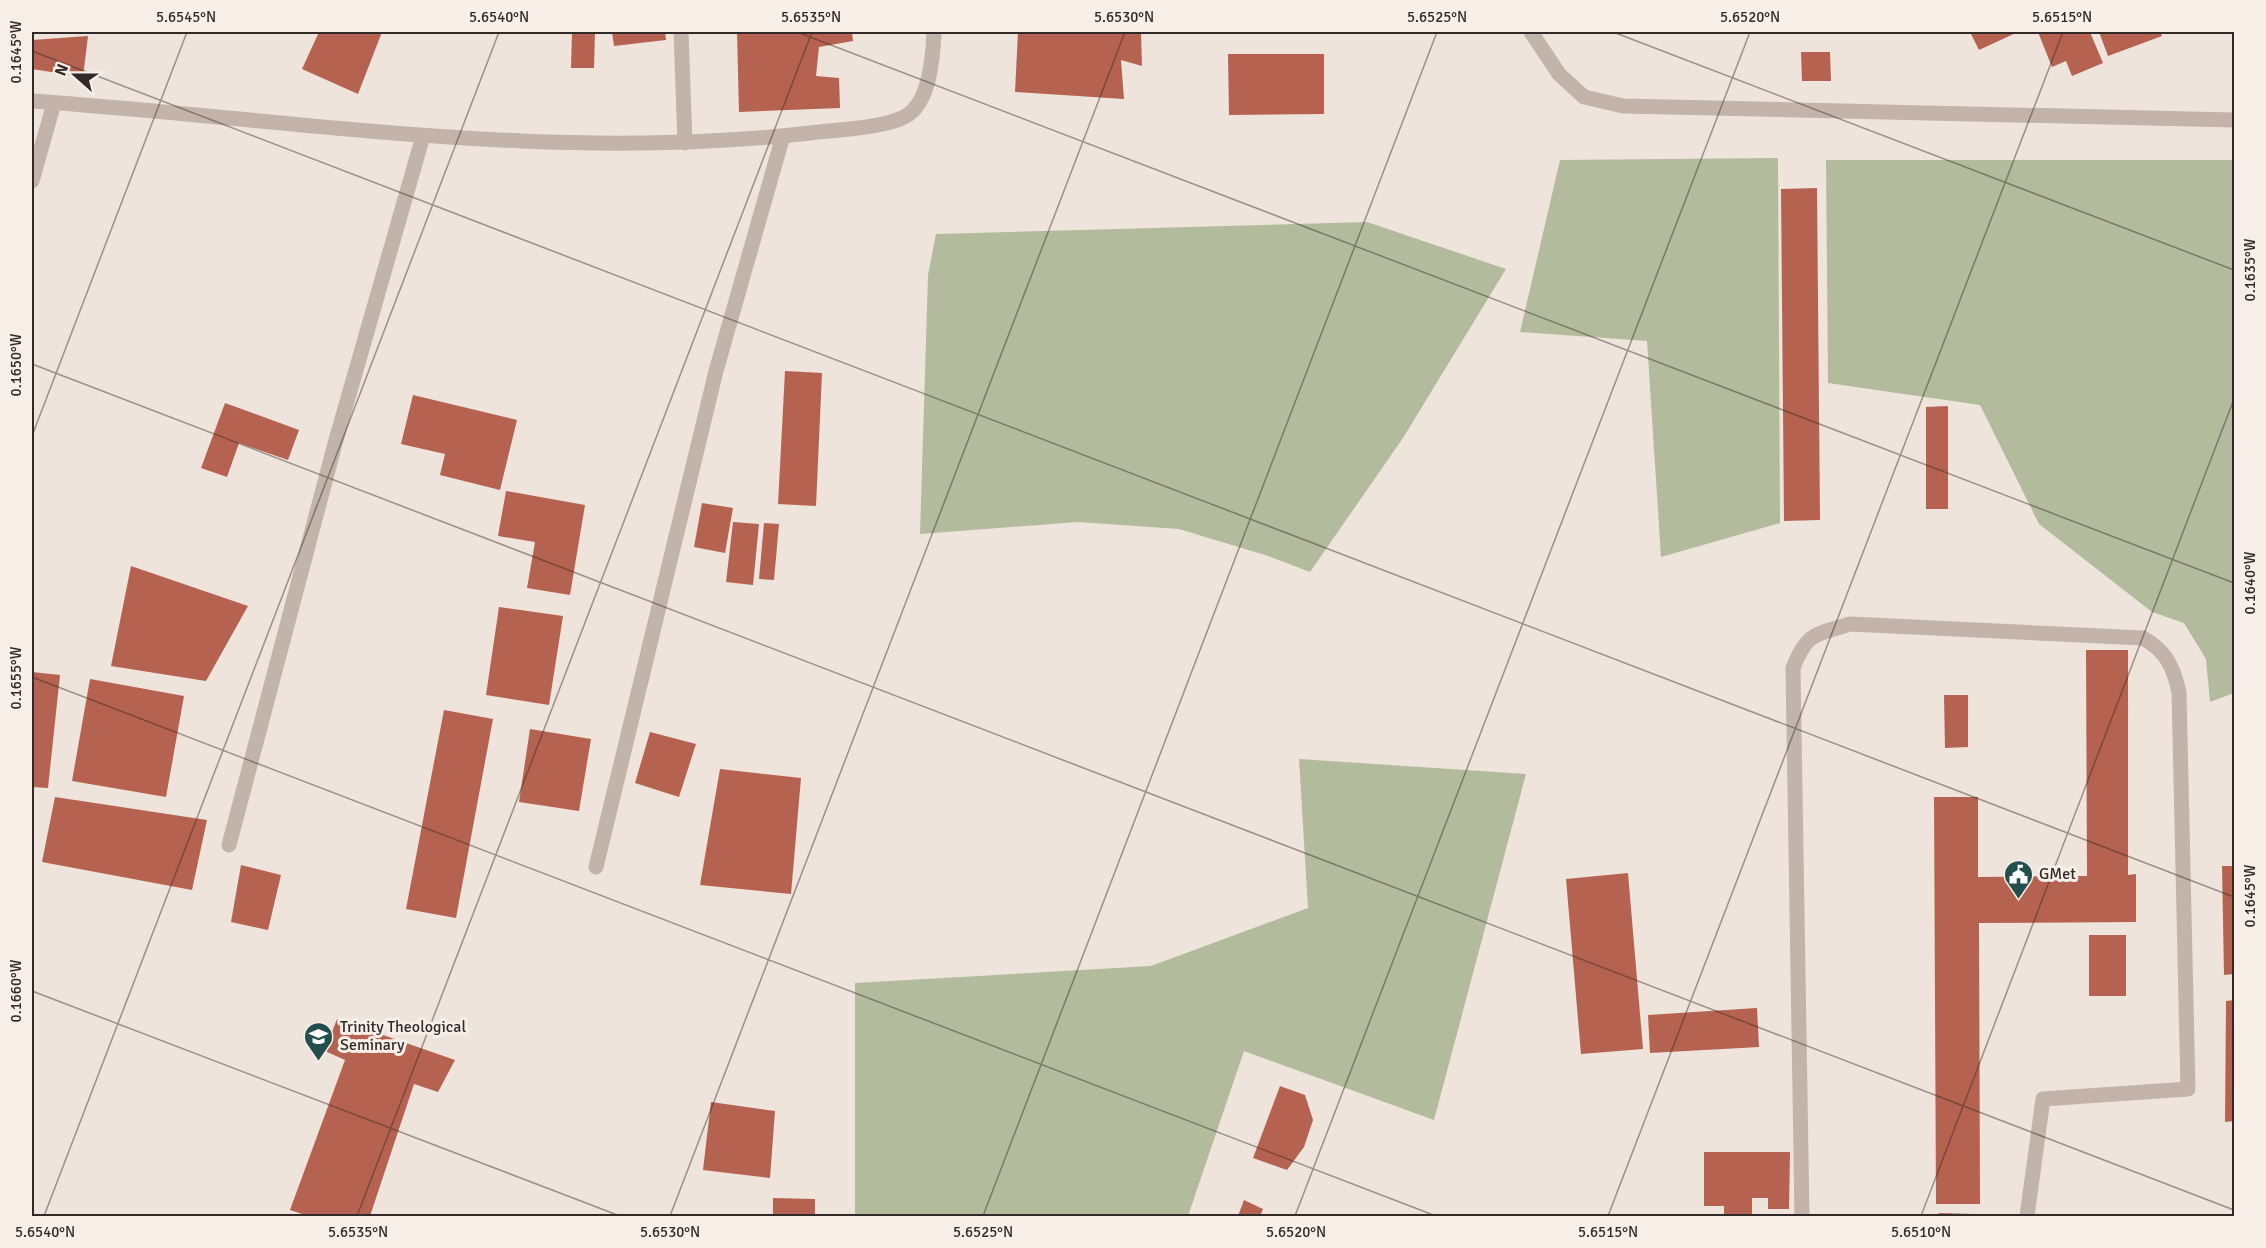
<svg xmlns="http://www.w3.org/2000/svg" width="2266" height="1248" font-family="Signika,sans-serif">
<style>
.green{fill:#b3bb9d}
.building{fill:#b66251}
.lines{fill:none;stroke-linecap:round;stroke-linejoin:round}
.lane{stroke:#c4b3a9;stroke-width:15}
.street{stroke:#c4b3a9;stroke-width:15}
.ticks{fill:none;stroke:#322a28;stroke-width:1.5;stroke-opacity:0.45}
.labels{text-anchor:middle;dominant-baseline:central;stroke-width:6;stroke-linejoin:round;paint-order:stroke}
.poi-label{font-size:16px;fill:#322a28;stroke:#f6eee7;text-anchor:start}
.neatline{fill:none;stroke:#322a28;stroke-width:2}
.ticks-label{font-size:15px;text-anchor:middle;fill:#322a28}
</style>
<rect width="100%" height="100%" fill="#eee4db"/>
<g class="green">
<polygon points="1778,158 1780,523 1661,557 1647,341 1520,332 1560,160"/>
<polygon points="1826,160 2234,160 2234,693 2210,702 2206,659 2184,623 2152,612 2039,524 1980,405 1828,383"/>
<polygon points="1367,222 1506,269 1403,438 1310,572 1268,556 1179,529 1078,522 920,534 928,275 936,234"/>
<polygon points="1299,759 1526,774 1434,1120 1244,1051 1188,1216 855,1216 855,983 1151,966 1308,908"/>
</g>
<g class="building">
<polygon points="319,32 382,32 358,94 302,69"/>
<polygon points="572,32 595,32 594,68 571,68"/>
<polygon points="612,32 665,32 666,40 614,46"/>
<polygon points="737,32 852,32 853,41 819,47 816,76 839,78 840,108 739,112"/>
<polygon points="1018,32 1141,32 1142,66 1121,60 1124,99 1015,92"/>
<polygon points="1970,32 2018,32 1979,50"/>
<polygon points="2038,32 2090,32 2103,63 2072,76 2066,61 2052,67"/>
<polygon points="2099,32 2160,32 2162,36 2108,56"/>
<polygon points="88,36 83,77 32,69 32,40"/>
<polygon points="1801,52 1830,52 1831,81 1802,81"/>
<polygon points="1228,54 1324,54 1324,114 1229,115"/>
<polygon points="1817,188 1820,520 1784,521 1781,189"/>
<polygon points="785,371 822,373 816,506 778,504"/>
<polygon points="413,395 517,420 500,490 440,475 445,454 401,444"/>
<polygon points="225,403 299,430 288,460 239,443 227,477 201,468"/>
<polygon points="1948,406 1948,509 1926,509 1926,407"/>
<polygon points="506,491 585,505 570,595 527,588 535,542 498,536"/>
<polygon points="702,503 733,508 725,553 694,547"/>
<polygon points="733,522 759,524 753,585 726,582"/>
<polygon points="764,523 779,524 774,580 759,579"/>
<polygon points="131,566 248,606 206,681 111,666"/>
<polygon points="499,607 563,616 549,705 486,695"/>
<polygon points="2086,650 2128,650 2128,875 2136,874 2136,922 1979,923 1980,1204 1936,1204 1934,797 1978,797 1978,877 2087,876"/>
<polygon points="32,672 60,675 48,788 32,787"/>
<polygon points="90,679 184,696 166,797 72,781"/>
<polygon points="1944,695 1968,695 1968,747 1945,748"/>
<polygon points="444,710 493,719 456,918 406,909"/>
<polygon points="530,729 591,739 579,811 519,802"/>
<polygon points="650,732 696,744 679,797 635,783"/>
<polygon points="720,769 801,778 791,894 700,885"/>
<polygon points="55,797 207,820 192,890 42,862"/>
<polygon points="241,865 281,875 268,930 231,922"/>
<polygon points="2222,866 2234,866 2234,974 2224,975"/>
<polygon points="1628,873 1643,1049 1581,1054 1566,879"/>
<rect x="2089" y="935" width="37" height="61"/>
<polygon points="2234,1000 2234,1121 2225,1122 2226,1001"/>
<polygon points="1757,1008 1759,1047 1650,1053 1648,1015"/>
<polygon points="337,1019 455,1060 438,1092 414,1084 370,1216 308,1216 290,1210 345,1060 325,1051"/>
<polygon points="1280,1086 1305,1095 1313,1120 1304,1147 1287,1170 1253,1158"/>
<polygon points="711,1102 775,1111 770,1178 703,1170"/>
<polygon points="1704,1152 1790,1152 1789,1209 1768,1209 1768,1198 1752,1198 1752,1216 1724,1216 1724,1206 1704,1206"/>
<polygon points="773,1198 815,1199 815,1216 773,1216"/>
<polygon points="1244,1200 1263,1209 1260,1216 1238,1216"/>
<polygon points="1939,1213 1974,1214 1974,1216 1939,1216"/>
</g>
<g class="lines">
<path class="lane" d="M1802,1216L1793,668C1807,632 1815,635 1850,624L2143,638C2166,651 2173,666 2179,692L2188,1089L2043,1099L2027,1216"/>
<g class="street">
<polyline points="681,32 685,143"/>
<polyline points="1531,32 1559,74 1584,97 1623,106 2234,120"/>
<path d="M32,101C291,119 550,163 810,133C834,130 886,128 906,116C930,102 933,57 934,32"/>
<polyline points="32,181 54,103"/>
<polyline points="229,845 336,440 423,136"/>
<polyline points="596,867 716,371 783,136"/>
</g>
</g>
<path class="ticks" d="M797,32L2234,583M1613,32L2234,270M32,51L2234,897M32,364L2234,1210M32,436L187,32M32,677L1436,1216M32,991L620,1216M44,1216L499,32M357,1216L812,32M670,1216L1125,32M983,1216L1437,32M1295,1216L1750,32M1608,1216L2063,32M1921,1216L2234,399M2233,1216L2234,1213"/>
<defs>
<symbol id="civic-pin" viewBox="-11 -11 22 30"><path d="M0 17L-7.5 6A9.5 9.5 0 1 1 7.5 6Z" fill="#234e4e" stroke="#f6eee7"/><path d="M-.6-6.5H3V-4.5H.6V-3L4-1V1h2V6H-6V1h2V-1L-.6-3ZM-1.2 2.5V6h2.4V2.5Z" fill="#fff"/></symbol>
<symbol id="school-pin" viewBox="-11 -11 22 30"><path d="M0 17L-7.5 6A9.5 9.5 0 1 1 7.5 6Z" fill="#234e4e" stroke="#f6eee7"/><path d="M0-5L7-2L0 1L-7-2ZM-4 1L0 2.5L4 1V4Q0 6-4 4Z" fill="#fff"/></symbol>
</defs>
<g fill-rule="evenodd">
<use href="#civic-pin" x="2002" y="858" width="33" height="45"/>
<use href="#school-pin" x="302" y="1020" width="33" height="45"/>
</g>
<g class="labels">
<g class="poi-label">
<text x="2039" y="874">GMet</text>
<text x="340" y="1027">Trinity Theological<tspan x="340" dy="18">Seminary</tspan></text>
</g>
</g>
<rect width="2266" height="1248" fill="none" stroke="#f6eee7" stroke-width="66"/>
<g transform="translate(75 75) rotate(291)" stroke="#f6eee7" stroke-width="4.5" paint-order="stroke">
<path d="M0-4.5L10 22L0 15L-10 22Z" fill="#322a28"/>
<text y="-9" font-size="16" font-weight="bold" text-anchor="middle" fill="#322a28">N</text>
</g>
<rect x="33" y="33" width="2200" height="1182" class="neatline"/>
<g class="ticks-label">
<text x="186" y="22">5.6545°N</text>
<text x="499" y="22">5.6540°N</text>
<text x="811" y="22">5.6535°N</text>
<text x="1124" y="22">5.6530°N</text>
<text x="1437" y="22">5.6525°N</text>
<text x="1750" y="22">5.6520°N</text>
<text x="2062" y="22">5.6515°N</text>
<text transform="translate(16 52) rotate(-90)" y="5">0.1645°W</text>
<text transform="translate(2250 270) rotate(-90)" y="5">0.1635°W</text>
<text transform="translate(16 365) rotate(-90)" y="5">0.1650°W</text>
<text transform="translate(2250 583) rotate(-90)" y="5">0.1640°W</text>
<text transform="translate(16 678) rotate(-90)" y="5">0.1655°W</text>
<text transform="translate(2250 896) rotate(-90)" y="5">0.1645°W</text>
<text transform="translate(16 991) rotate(-90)" y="5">0.1660°W</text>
<text x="45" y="1237">5.6540°N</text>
<text x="358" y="1237">5.6535°N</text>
<text x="670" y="1237">5.6530°N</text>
<text x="983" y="1237">5.6525°N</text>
<text x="1296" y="1237">5.6520°N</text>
<text x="1608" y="1237">5.6515°N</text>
<text x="1921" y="1237">5.6510°N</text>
</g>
</svg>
